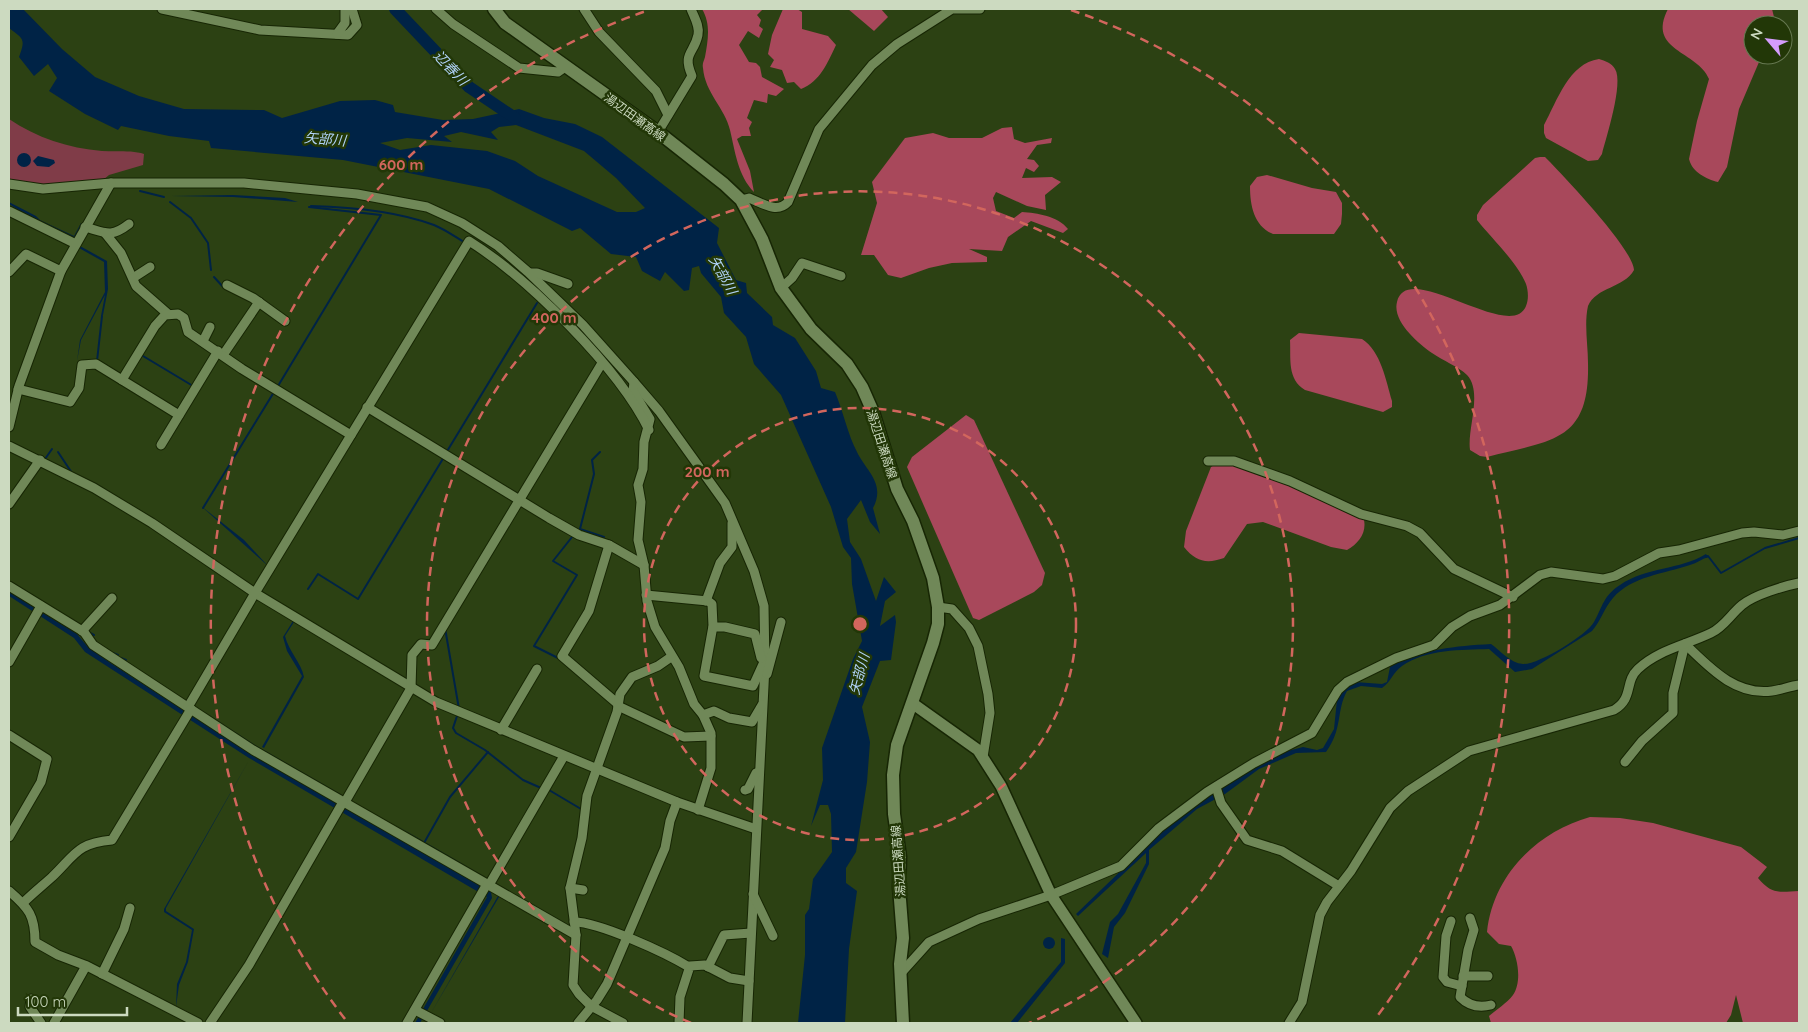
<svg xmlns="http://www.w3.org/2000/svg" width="1808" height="1032" font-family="Quicksand,'Noto Sans JP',sans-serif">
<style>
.green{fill:#803c48}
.forest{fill:#a8485b}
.water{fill:#002346;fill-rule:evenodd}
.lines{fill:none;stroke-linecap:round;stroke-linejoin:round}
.stream{stroke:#002346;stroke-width:2}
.river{stroke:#002346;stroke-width:12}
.minor-casing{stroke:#172604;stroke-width:11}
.tertiary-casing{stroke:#172604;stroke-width:14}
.secondary-casing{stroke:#172604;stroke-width:15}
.minor{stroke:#708858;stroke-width:9}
.tertiary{stroke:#708858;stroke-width:11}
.secondary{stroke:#708858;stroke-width:12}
.ring{fill:none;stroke:#d2665d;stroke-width:2.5;stroke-dasharray:9 6}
.labels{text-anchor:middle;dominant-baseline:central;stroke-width:5;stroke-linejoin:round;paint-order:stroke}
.street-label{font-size:12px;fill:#ccdac0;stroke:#223707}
.water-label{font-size:14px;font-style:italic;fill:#b1d3f8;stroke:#223707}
.centre{fill:#d2665d;stroke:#223707;stroke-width:2.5}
.ring-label{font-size:15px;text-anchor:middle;font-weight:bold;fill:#d2665d;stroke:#223707;stroke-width:5;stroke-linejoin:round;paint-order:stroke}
</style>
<rect width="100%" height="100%" fill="#2c4113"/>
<path class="green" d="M9,119C37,138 68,148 102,151C115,152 132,150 144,154L143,165L109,175L103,180L42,186L9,180Z"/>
<g class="forest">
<path d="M702,9H763L757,15L761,20L759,26L763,29L759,38L748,31L739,45L749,62L756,63L760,67L762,77L784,89L776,96L768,94L767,103L754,100L747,118L752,122L749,128L751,136H742L737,139L750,171L754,192C738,176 735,151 730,130C725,108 705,93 703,68C702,63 704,61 705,57C708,40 711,24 702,9Z"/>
<path d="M783,9H797L802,12V29L828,36L836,45C828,62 820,82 801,89L794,82L787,83L782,70L770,67L774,60L768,54L772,35Z"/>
<polygon points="848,9 881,9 888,17 874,31"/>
<path d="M1668,9H1772L1776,25H1753V55H1762L1739,109L1727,167L1718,182C1706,179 1692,172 1689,159L1697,121L1709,79C1698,51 1646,51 1668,9Z"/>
<path d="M1599,59C1605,61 1612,63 1615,69C1624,83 1606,138 1602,154L1598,160L1588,161L1546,138L1544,133V125C1557,101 1569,63 1599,59Z"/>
<path d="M1012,127L1014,139L1025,143L1052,138L1051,143L1037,145L1027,159L1034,160L1039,166L1034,172L1026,168L1022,178L1052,177L1061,182L1045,195L1046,210L1027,206L996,192L993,198L996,211L1014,218L1022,212C1037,213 1058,216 1068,229L1063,233L1031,221L1008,237L1002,251L969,249L987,257V262L952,263L929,268L901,278L888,275L874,255H861L877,203L872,182L905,138L933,133L949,138H982L1002,128Z"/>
<path d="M1540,157H1545L1550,162C1567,180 1633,249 1634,270C1624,288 1596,287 1588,306C1584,324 1588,345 1588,363C1590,443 1551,440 1487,457L1480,456L1470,450C1467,429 1483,392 1467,375C1458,366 1443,361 1432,353C1418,343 1392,321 1397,302C1407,258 1511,344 1526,306C1529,299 1528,290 1526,284C1517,262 1492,239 1477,220V215L1483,205L1535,158Z"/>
<path d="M1267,175L1312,188L1336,192L1342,203V214L1341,224L1334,234H1273C1254,226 1250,206 1250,186L1257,177Z"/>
<path d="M1299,333L1362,339C1381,351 1386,381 1392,401V407L1383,412L1305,390C1287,379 1291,359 1290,340Z"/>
<polygon points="966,415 974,420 1045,573 1042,585 1034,592 979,620 973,618 969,609 907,467 912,457"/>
<path d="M1227,457L1363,516C1368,531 1360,543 1347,550L1331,547L1263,522L1247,524L1224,558C1207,564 1196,562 1184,547L1186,531L1211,467Z"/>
<path d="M1590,817L1620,818L1653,823L1741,847L1767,867L1758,878C1772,895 1780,892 1799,891V1023H1743L1736,995L1731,1015L1726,1023H1491L1489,1016C1497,1009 1507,1003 1513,995C1522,982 1518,958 1511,946L1499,944L1487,932C1493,875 1537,832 1590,817Z"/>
</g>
<g class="water">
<path d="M9,9H23L62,49L95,77L139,96L184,109L264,110L282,118L340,101L375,100L393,105L395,112L443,120L473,119L519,109L544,118L575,124L602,137L719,228L717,243L736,280L746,283L747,293L772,317L773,325L795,338L816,371L821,388L835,392C843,411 848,435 857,452C866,471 886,483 873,508L880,534L870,522L861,500L847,519L850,542L861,559L876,601L884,577L896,592L885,601L880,626L895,615L896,622L891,660L880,661L862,707L870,742L867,782L856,852L846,868V883L857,891L849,949L845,1023H798L805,955V915L809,909L813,879L832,852L831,814L828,805H820L811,826L823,780L822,748L853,659L862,641L852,584L851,558L843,547L831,507L781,395L754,364L746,337L724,313L721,297L701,273L699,266L692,268L689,290L684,291L665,272L660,281L642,271L636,257L611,254L580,228L572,231L489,189L343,160L211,148L209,141L169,136L121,126L118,130L85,114L49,91L57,78L48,64L34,76L19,57C26,38 23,39 9,28ZM516,125L584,151L616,178L645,208L636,212H617L538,176L515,161L487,151L431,145L400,150L380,143L407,138L452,142L444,136L461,132L498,140L491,132L499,127Z"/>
<circle cx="24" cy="160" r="7"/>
<polygon points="38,156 54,160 55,163 49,167 37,166 33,161"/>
<polygon points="233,195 285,198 298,202 233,197 171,196"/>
<polygon points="9,202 36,216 40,220 74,236 81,223 83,224 76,240 36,221 9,204"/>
<polygon points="80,246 107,261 108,289 103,315 101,316 105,295 81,340 77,361 80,340 105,292 104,262 79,248"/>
<polygon points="201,506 244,540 268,566"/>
<path d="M1706,554L1708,557C1702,559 1697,563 1690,565C1664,574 1632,576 1613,598C1604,608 1601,621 1592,631L1532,669L1515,672L1489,649C1462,650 1426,649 1402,666C1393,672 1391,682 1382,688L1361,686L1347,691C1336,711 1343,729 1326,752L1296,753L1259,769L1225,794L1197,809L1149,850V864L1125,913L1114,927L1108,958L1102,954L1110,922L1118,914L1146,863V853L1078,916L1076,914L1159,834L1193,807L1258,765L1284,752L1303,747L1317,750L1323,748L1334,729L1337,700L1344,688L1355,682L1382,684L1387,682L1390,667C1422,649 1456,646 1491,644C1501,651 1510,663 1523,664C1538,665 1587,635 1594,622C1603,606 1603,596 1620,585C1646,567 1680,570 1706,554Z"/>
<polygon points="9,592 77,634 87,646 109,662 252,755 491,892 492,898 420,1023 415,1023 487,897 249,758 85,652 74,638 9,596"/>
<path d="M293,621L294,622L285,636C289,652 301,662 304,677L264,748L262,747L302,676L287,651L283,637Z"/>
<polygon points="195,706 255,745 342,795 341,796 255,746"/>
<polygon points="248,762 166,908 166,911 194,929 188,962 179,985 176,1007 177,984 186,962 192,930 164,912 164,909"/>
<polygon points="394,824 485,877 484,878"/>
<polygon points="498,896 499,897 431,1013"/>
<circle cx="1049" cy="943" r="6"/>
<polygon points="1061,938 1065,939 1065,963 1017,1023 1010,1023 1061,962"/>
</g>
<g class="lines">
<g class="stream">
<polyline points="140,191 164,197"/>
<polyline points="170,202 191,218 208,243 211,270"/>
<path d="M311,206C351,207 396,211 434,225C444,229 454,236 464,242"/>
<polyline points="214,277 224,288"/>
<polyline points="143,356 193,386"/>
<polyline points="97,361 102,316"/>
<polyline points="278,386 381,215 309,207"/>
<polyline points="58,452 72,473"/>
<polyline points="600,452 592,460 594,474 580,529 604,537"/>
<polyline points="446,453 537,303"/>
<polyline points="45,459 52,449"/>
<polyline points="203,508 274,392"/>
<polyline points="1706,557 1708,556 1721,573 1765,548 1799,538"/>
<polyline points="308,589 318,574 358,599 444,457"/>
<polyline points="445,628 459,709"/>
<polyline points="88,632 94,635"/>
<polyline points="113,653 118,655"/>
<polyline points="121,658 126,660"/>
<polyline points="558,658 534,646 577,575 553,561 572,537"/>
<polyline points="458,713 453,728 456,733 485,750 523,780 541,788 540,790"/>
<polyline points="549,790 581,809"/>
<polyline points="424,843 450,797 488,752"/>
</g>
<polyline class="river" points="395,9 469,87 515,118"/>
<defs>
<g id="minor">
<polyline points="162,9 260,30 348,35 357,25 352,9"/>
<polyline points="436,9 453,24 519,68 558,72 565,67"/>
<polyline points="584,9 599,32 656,91 668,115"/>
<polyline points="337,34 345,23 345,9"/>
<path d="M658,132L692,76C682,53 694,54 698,35C700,26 694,17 691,9"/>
<polyline points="9,184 43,189 111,183 244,183 357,194 427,207 462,223 498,246 528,272 583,325 634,382 659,411 725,503 754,571 764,606 765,666 747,1023"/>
<path d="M741,200L749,198C762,203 777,214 788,202L819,129L872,65L897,44L952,9H980"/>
<polyline points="9,211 76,244"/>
<path d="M85,227C106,233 111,238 129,224"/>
<polyline points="105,233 121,253 136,286 168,314"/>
<polyline points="9,272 26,254 61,271"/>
<polyline points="530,273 537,273 568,284"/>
<polyline points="133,278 150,267"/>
<polyline points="227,285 253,298 285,321"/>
<polyline points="781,288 792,278 802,263 841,276"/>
<polyline points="203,341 210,327"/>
<polyline points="223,355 259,302"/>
<polyline points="122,380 155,326 165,315 178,314 184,318 188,332 242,369 351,435"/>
<polyline points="634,382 633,391 650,419 644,442 643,469 638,485 641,502 638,540 644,565 647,601 655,627 679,667 694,704 703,715 711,733 711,768 698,810"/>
<polyline points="18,389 70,402 79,388 82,365 96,364 179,415"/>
<polyline points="367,407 549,518 579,535 609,545 644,565"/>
<polyline points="9,427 19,386 61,271 111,183"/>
<polyline points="161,445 218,351"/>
<polyline points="9,446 94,488 152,523 255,593 436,702 677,802 756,829"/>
<polyline points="1208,461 1234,461 1290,481 1361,514 1407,526 1420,533 1454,569 1513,597"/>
<polyline points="9,504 40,460"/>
<polyline points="609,545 589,611 562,656 618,704"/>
<polyline points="9,586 84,632 93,645 253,750 576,935"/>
<polyline points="646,595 708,601 712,604 713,626 704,676 753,686 763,664"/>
<polyline points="706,601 720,563 732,547 732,523"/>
<polyline points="938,607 952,609 969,628 978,646 988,694 990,713 983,757"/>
<polyline points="713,627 725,627 755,634 761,658"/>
<polyline points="82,631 112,598"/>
<path d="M1685,644C1709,667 1735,696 1772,691C1781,690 1790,686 1799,685"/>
<polyline points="9,662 41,606"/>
<polyline points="767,674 781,622"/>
<polyline points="618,706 684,737 711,736"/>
<path d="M188,707L255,593L469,241C527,277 619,368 649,430"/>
<polyline points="703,715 714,711 729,718 752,722 762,705"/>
<polyline points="501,730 537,669"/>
<polyline points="9,735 47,759 41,782 9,837"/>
<polyline points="1625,762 1642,741 1673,713 1673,693 1685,644"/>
<polyline points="1216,787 1221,803 1247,840 1282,851 1339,886"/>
<polyline points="745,790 748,789 756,773 759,772"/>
<polyline points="345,802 411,688 412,655 421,644 432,645 602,363"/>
<polyline points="489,885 564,756"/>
<polyline points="570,888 583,890"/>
<path d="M9,891C29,908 35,916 35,942L58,955L87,966L198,1023"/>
<polyline points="753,894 773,936"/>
<path d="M23,903C32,894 42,886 52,877C75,855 77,843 112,840L191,709"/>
<path d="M1470,918L1474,930L1468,950L1460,997C1469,1006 1479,1008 1491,1005"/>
<polyline points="1451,921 1446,936 1443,977 1447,982 1462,986"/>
<path d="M574,922C599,922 666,953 689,967"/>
<polyline points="708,967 724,935 751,933"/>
<polyline points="902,972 929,942 979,919 1051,895 1121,866 1159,828 1207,792 1254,763 1312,733 1338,690 1347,682 1396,658 1434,645 1452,627 1470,616 1500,605 1540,575 1551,572 1603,579 1615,576 1659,553 1679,550 1742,533 1754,532 1783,535 1799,531"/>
<polyline points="102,974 124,929 130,908"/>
<polyline points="1463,976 1488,976"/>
<polyline points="31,999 30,1007 41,1023"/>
<polyline points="415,1010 440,1023"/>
<polyline points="54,1023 86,966"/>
<polyline points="210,1023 249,965 343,802"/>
<polyline points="407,1023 487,884"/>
<polyline points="578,1023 597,1000 607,984 665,848 670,821 677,802"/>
<polyline points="623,1023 591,1006 579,994 573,985 576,935 570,888 582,838 587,796 617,712 620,694 632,677 658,666 671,657"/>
<polyline points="679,1023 680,997 690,966 705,965 730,978 749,981"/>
<path d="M1289,1023L1302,1002L1320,915L1327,902L1351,871L1390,808L1408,791L1469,751L1614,710C1634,698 1624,682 1638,669C1658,650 1686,645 1711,633C1724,627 1731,614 1742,605C1754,595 1784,586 1799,583"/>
</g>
<polyline id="tertiary" points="912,703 978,750 1001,786 1051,895 1136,1023"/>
<polyline id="secondary" points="494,9 505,23 658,132 724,184 741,200 762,239 781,288 811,329 847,364 862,387 873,412 897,489 913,521 933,578 938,607 938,624 933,643 897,745 893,775 894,814 900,857 899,887 903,938 900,964 903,1023"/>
</defs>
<use href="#minor" class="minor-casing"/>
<use href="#tertiary" class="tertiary-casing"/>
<use href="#secondary" class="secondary-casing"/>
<use href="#minor" class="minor"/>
<use href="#tertiary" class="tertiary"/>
<use href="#secondary" class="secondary"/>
</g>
<g class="ring">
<circle cx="860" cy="624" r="216"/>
<path d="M691 1023A433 433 0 1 1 1029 1023"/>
<path d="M345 1019A649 649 0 0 1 649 10M1071 10A649 649 0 0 1 1375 1019"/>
</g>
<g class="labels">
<g class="street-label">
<text transform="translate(635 117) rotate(36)">湯辺田瀬高線</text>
<text transform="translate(882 444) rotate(72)">湯辺田瀬高線</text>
<text transform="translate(898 861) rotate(-94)">湯辺田瀬高線</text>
</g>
<g class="water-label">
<text transform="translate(451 68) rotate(46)">辺春川</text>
<text transform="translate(325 139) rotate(5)">矢部川</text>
<text transform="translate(723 275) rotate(61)">矢部川</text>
<text transform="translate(859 674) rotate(-75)">矢部川</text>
</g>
</g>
<circle cx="860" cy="624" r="8" class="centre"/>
<g class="ring-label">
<text x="401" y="170">600 m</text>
<text x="554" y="323">400 m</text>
<text x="707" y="477">200 m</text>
</g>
<rect width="1808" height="1032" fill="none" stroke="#ccdac0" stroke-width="20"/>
<g transform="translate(1768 40) rotate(298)"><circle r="24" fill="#223707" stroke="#667851"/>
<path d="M0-4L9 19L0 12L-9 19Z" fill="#d49cfc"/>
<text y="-8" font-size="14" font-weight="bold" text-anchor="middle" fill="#ccdac0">N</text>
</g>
<path d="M18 1007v8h109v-8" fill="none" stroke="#ccdac0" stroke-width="2.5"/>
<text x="25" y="1007" font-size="15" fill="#ccdac0" stroke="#223707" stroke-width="4" paint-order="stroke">100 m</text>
</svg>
